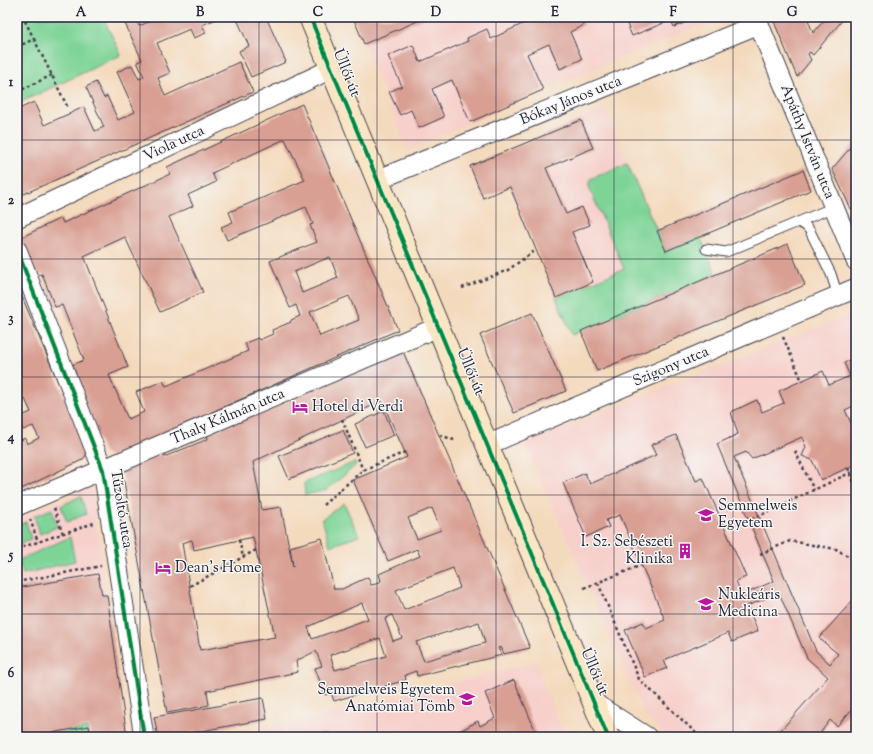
<svg xmlns="http://www.w3.org/2000/svg" width="873" height="754" font-family="'Sorts Mill Goudy',serif">
<style>
.built{fill:#f7d0cb}
.green{fill:#7ed497;stroke:#507b69}
.building{fill:#d99f93;fill-rule:evenodd}
.lines{fill:none;stroke-linecap:round;stroke-linejoin:round}
.service-casing{stroke:#423e4e;stroke-width:11}
.minor-casing{stroke:#423e4e;stroke-width:21}
.secondary-casing{stroke:#423e4e;stroke-width:24}
.path{stroke:#423e4e;stroke-width:2.5;stroke-dasharray:3 3;stroke-linecap:butt}
.service{stroke:#fff;stroke-width:9}
.minor{stroke:#fff;stroke-width:19}
.secondary{stroke:#fbe6c4;stroke-width:22}
.cycleway-casing{stroke:#f6f6f2;stroke-width:6}
.cycleway{stroke:#00873e;stroke-width:4}
.grid{fill:none;stroke:#22223b;stroke-width:1;stroke-opacity:0.55}
.labels{text-anchor:middle;dominant-baseline:central;stroke-width:3;stroke-linejoin:round;paint-order:stroke}
.street-label{font-size:15px;fill:#22223b;stroke:#f6f6f2}
.poi-label{font-size:15px;fill:#22223b;stroke:#f6f6f2;text-anchor:start}
.neatline{fill:none;stroke:#22223b;stroke-width:1.5}
.grid-label{font-size:13px;text-anchor:middle;font-weight:bold;fill:#22223b}
</style>
<rect width="100%" height="100%" fill="#f6f6f2"/>
<filter id="ink" filterUnits="userSpaceOnUse"><feTurbulence type="fractalNoise" baseFrequency=".025" numOctaves="2"/><feDisplacementMap in="SourceGraphic" scale="8" xChannelSelector="R" yChannelSelector="G"/><feConvolveMatrix kernelMatrix="1 2 1 2 8 2 1 2 1" color-interpolation-filters="sRGB"/></filter>
<filter id="wash" filterUnits="userSpaceOnUse"><feTurbulence type="fractalNoise" baseFrequency=".012" numOctaves="4" result="noise"/><feDisplacementMap in="SourceGraphic" scale="16" xChannelSelector="R" yChannelSelector="G"/><feGaussianBlur stdDeviation="0.9" result="paint"/><feColorMatrix in="noise" values="0 0 0 0 0 0 0 0 0 0 0 0 0 0 0 0 0 1.4 0 .05"/><feComposite in="paint" operator="in"/></filter>
<g filter="url(#wash)">
<rect width="100%" height="100%" fill="#f4dabd"/>
<g class="built">
<polygon points="427,17 719,17 543,90 408,150 364,44"/>
<polygon points="605,109 666,251 556,298 510,187 483,198 470,166"/>
<polygon points="856,312 856,737 668,737 645,716 525,443"/>
<polygon points="91,487 127,737 17,737 17,520"/>
<polygon points="535,662 565,737 234,737"/>
</g>
<g class="green">
<polygon points="17,17 103,17 121,55 17,104"/>
<polygon points="627,163 666,251 700,236 716,274 572,335 556,298 624,269 589,187 591,179"/>
<polygon points="355,462 356,465 327,490 305,495 304,483"/>
<polygon points="81,496 86,514 67,522 61,506"/>
<polygon points="344,503 359,536 330,546 322,519"/>
<polygon points="52,509 57,527 40,534 34,516"/>
<polygon points="26,522 31,539 17,545 17,525"/>
<polygon points="70,537 75,561 23,574 19,560"/>
<polygon points="87,728 88,736 81,737 37,737"/>
</g>
<g id="blocks">
<g class="building">
<polygon points="122,17 134,17 139,26 160,17 221,17 202,25 206,33 194,38 190,29 157,43 170,73 158,78 165,96 239,62 253,92 17,197 17,110 34,102 44,125 84,107 95,131 104,127 86,87 96,82 104,98 107,96 118,120 135,112 117,72 132,65 139,79 144,77 137,62 142,60"/>
<polygon points="236,17 266,17 286,62 251,77 239,51 249,46"/>
<polygon points="353,17 389,18 427,17 364,44"/>
<polygon points="537,17 581,17 584,25 570,32 582,59 560,69 549,44 527,54 543,90 470,122 452,80 432,89 444,117 419,128 411,110 400,115 389,92 402,86 388,56 413,45 420,62 468,41 467,38 487,29 491,39"/>
<polygon points="624,17 696,17 696,18 674,27 671,20 632,36"/>
<polygon points="772,17 807,17 813,33 827,17 845,17 813,55 810,52 808,54 811,60 797,77"/>
<path d="M302,104L398,330L110,457L104,452L70,366L84,360L62,305L55,307L42,274L35,276L20,238L61,218L63,223L170,174L167,167ZM285,139L305,180L229,212L233,222L221,227L227,240L306,207L313,224L310,225L317,242L270,261L290,308L296,305L300,316L291,320V322L272,330L273,334L259,340L258,338L245,343L248,351L166,386L163,381L136,392L144,412L128,419L109,375L128,367L84,256L125,237L160,312L203,292L169,217L193,206L188,195L216,182L212,173ZM330,257L338,278L302,293L294,272ZM349,296L359,320L320,336L310,312Z"/>
<polygon points="581,120 593,148 546,168 566,214 582,207 590,225 572,232 593,282 556,298 510,187 483,198 470,166"/>
<polygon points="856,141 856,207 851,209 832,169"/>
<polygon points="803,170 811,190 666,251 657,231"/>
<polygon points="788,244 805,285 597,371 581,331"/>
<polygon points="17,285 88,453 82,460 17,491 17,430 21,440 25,438 27,444 39,438 33,426 23,430 17,418 31,412 25,399 17,403"/>
<polygon points="532,313 566,391 514,413 480,335"/>
<path d="M402,349L530,648L504,654L501,647L498,648L502,655L417,676L416,671L405,675L406,680L334,701L331,693L325,695L315,668L322,666L316,651L296,661L298,672L207,691L209,705L167,713L122,471L164,453V457L208,439L207,435ZM382,401L407,457L353,480L388,561L417,549L420,556L379,574L381,581L376,584L371,585L368,577L342,589H334L322,538L290,547L293,567L281,507L262,510L253,462ZM432,508L441,530L417,539L408,518ZM253,537L275,637L200,650L182,543L192,540L194,550ZM453,568L460,588L404,610L396,590ZM362,603L368,619L312,639L308,627ZM392,615L402,638L393,641L385,619ZM479,622L485,643L424,661L416,642ZM380,638L386,656L335,670L330,655Z"/>
<polygon points="856,358 856,405 845,410 851,423 856,425 856,464 821,480 812,460 802,456 806,447 802,437 752,459 746,452 734,457 816,651 830,664 838,654 819,638 854,599 856,601 856,705 837,726 830,720 821,732 827,737 775,737 828,677 807,658 779,593 747,606 758,631 732,642 728,633 664,660 667,668 645,677 625,630 643,622 646,628 665,620 620,515 606,520 609,527 586,537 563,483 585,473 590,484 656,455 651,445 676,435 696,481 703,478 746,577 736,581 742,595 774,581 717,444 738,434 731,412 757,400 762,412 784,403 779,391 823,371 829,385 850,376 844,363"/>
<polygon points="384,411 394,435 365,447 355,424"/>
<polygon points="343,430 353,453 289,479 279,456"/>
<polygon points="98,574 102,595 107,595 127,737 91,737 89,726 30,737 17,737 17,588"/>
<polygon points="514,680 538,737 503,737 502,733 490,737 449,737 478,721 480,726 495,718 485,693"/>
<polygon points="263,698 267,719 185,734 186,737 158,737 154,717"/>
<polygon points="321,734 327,734 332,737 313,737"/>
</g>
</g>
</g>
<g filter="url(#ink)">
<use href="#blocks" fill-opacity="0" stroke="#423e4e" stroke-width="1"/>
<g class="lines">
<defs>
<g id="service">
<polyline points="798,222 834,207"/>
<polyline points="706,249 726,252 798,222 806,226 810,231 831,274 838,296"/>
</g>
<g id="minor">
<polyline points="756,17 856,261"/>
<polyline points="377,180 759,24"/>
<polyline points="17,218 331,69"/>
<polyline points="17,250 103,470 144,737"/>
<polyline points="487,445 856,288"/>
<polyline points="17,506 438,327"/>
<polyline points="594,703 647,737"/>
</g>
<polyline id="secondary" points="310,17 608,737"/>
</defs>
<use href="#service" class="service-casing"/>
<use href="#minor" class="minor-casing"/>
<use href="#secondary" class="secondary-casing"/>
<g class="path">
<polyline points="34,39 68,108"/>
<polyline points="17,47 34,39 23,17"/>
<polyline points="17,92 52,75"/>
<polyline points="462,288 508,270 536,250"/>
<polyline points="783,337 802,381"/>
<polyline points="342,419 363,470"/>
<polyline points="440,435 457,441"/>
<polyline points="795,451 814,490"/>
<polyline points="848,468 856,487"/>
<polyline points="323,505 363,470 405,452"/>
<polyline points="54,508 63,534"/>
<polyline points="30,519 38,542"/>
<polyline points="746,522 856,470"/>
<polyline points="239,540 243,557"/>
<polyline points="17,549 94,523"/>
<polyline points="760,554 790,541 836,549 856,561"/>
<polyline points="17,582 101,566"/>
<polyline points="598,583 639,679 700,737"/>
<polyline points="190,586 256,550"/>
<polyline points="584,588 642,565"/>
</g>
<use href="#service" class="service"/>
<use href="#minor" class="minor"/>
<use href="#secondary" class="secondary"/>
<defs>
<g id="cycleway">
<polyline points="310,17 608,737"/>
<polyline points="17,250 103,470 144,737"/>
</g>
</defs>
<use href="#cycleway" class="cycleway-casing"/>
<use href="#cycleway" class="cycleway"/>
</g>
</g>
<path class="grid" d="M140,17V737M259,17V737M377,17V737M496,17V737M614,17V737M733,17V737M17,140H856M17,259H856M17,377H856M17,495H856M17,614H856"/>
<defs>
<symbol id="hotel-bare" viewBox="-9 -9 18 18"><path d="M-6-4.5h1.5V1H6V5H4.5V3h-9V5H-6ZM-4 0a1.8 1.8 0 1 1 3.6 0ZM.5 0V-2.5h3Q6-2.5 6 0Z" fill="#b5179e" stroke="#f6f6f2" stroke-width="2.5" paint-order="stroke"/></symbol>
<symbol id="university-bare" viewBox="-9 -9 18 18"><path d="M0-5L7-2L0 1L-7-2ZM-4 1L0 2.5L4 1V4Q0 6-4 4Z" fill="#b5179e" stroke="#f6f6f2" stroke-width="2.5" paint-order="stroke"/></symbol>
<symbol id="building-bare" viewBox="-9 -9 18 18"><path d="M-4-6H4V6H1V3H-1V6H-4ZM-2.5-4.3h1.7v1.8h-1.7ZM.8-4.3h1.7v1.8H.8ZM-2.5-1h1.7V.8h-1.7ZM.8-1h1.7V.8H.8Z" fill="#b5179e" stroke="#f6f6f2" stroke-width="2.5" paint-order="stroke"/></symbol>
</defs>
<g fill-rule="evenodd">
<use href="#hotel-bare" x="289" y="396" width="22" height="22"/>
<use href="#university-bare" x="695" y="504" width="22" height="22"/>
<use href="#building-bare" x="674" y="540" width="22" height="22"/>
<use href="#hotel-bare" x="152" y="557" width="22" height="22"/>
<use href="#university-bare" x="695" y="593" width="22" height="22"/>
<use href="#university-bare" x="456" y="688" width="22" height="22"/>
</g>
<g class="labels">
<g class="street-label">
<text transform="translate(346 73) rotate(68)">Üllői út</text>
<text transform="translate(571 101) rotate(-22)">Bókay János utca</text>
<text transform="translate(807 142) rotate(68)">Apáthy István utca</text>
<text transform="translate(174 144) rotate(-25)">Viola utca</text>
<text transform="translate(671 367) rotate(-23)">Szigony utca</text>
<text transform="translate(470 372) rotate(67)">Üllői út</text>
<text transform="translate(228 417) rotate(-23)">Thaly Kálmán utca</text>
<text transform="translate(121 509) rotate(81)">Tűzoltó utca</text>
<text transform="translate(594 672) rotate(67)">Üllői út</text>
</g>
<g class="poi-label">
<text x="312" y="407">Hotel di Verdi</text>
<text x="718" y="506">Semmelweis<tspan x="718" dy="17">Egyetem</tspan></text>
<text x="673" y="542" text-anchor="end">I. Sz. Sebészeti<tspan x="673" dy="17">Klinika</tspan></text>
<text x="175" y="568">Dean's Home</text>
<text x="718" y="595">Nukleáris<tspan x="718" dy="17">Medicina</tspan></text>
<text x="455" y="690" text-anchor="end">Semmelweis Egyetem<tspan x="455" dy="17">Anatómiai Tömb</tspan></text>
</g>
</g>
<rect width="873" height="754" fill="none" stroke="#f6f6f2" stroke-width="44"/>
<rect x="22" y="22" width="829" height="710" class="neatline"/>
<g class="grid-label">
<text x="81" y="16">A</text>
<text x="200" y="16">B</text>
<text x="318" y="16">C</text>
<text x="436" y="16">D</text>
<text x="555" y="16">E</text>
<text x="673" y="16">F</text>
<text x="792" y="16">G</text>
<text x="11" y="86">1</text>
<text x="11" y="204">2</text>
<text x="11" y="322">3</text>
<text x="11" y="441">4</text>
<text x="11" y="559">5</text>
<text x="11" y="677">6</text>
</g>
</svg>
